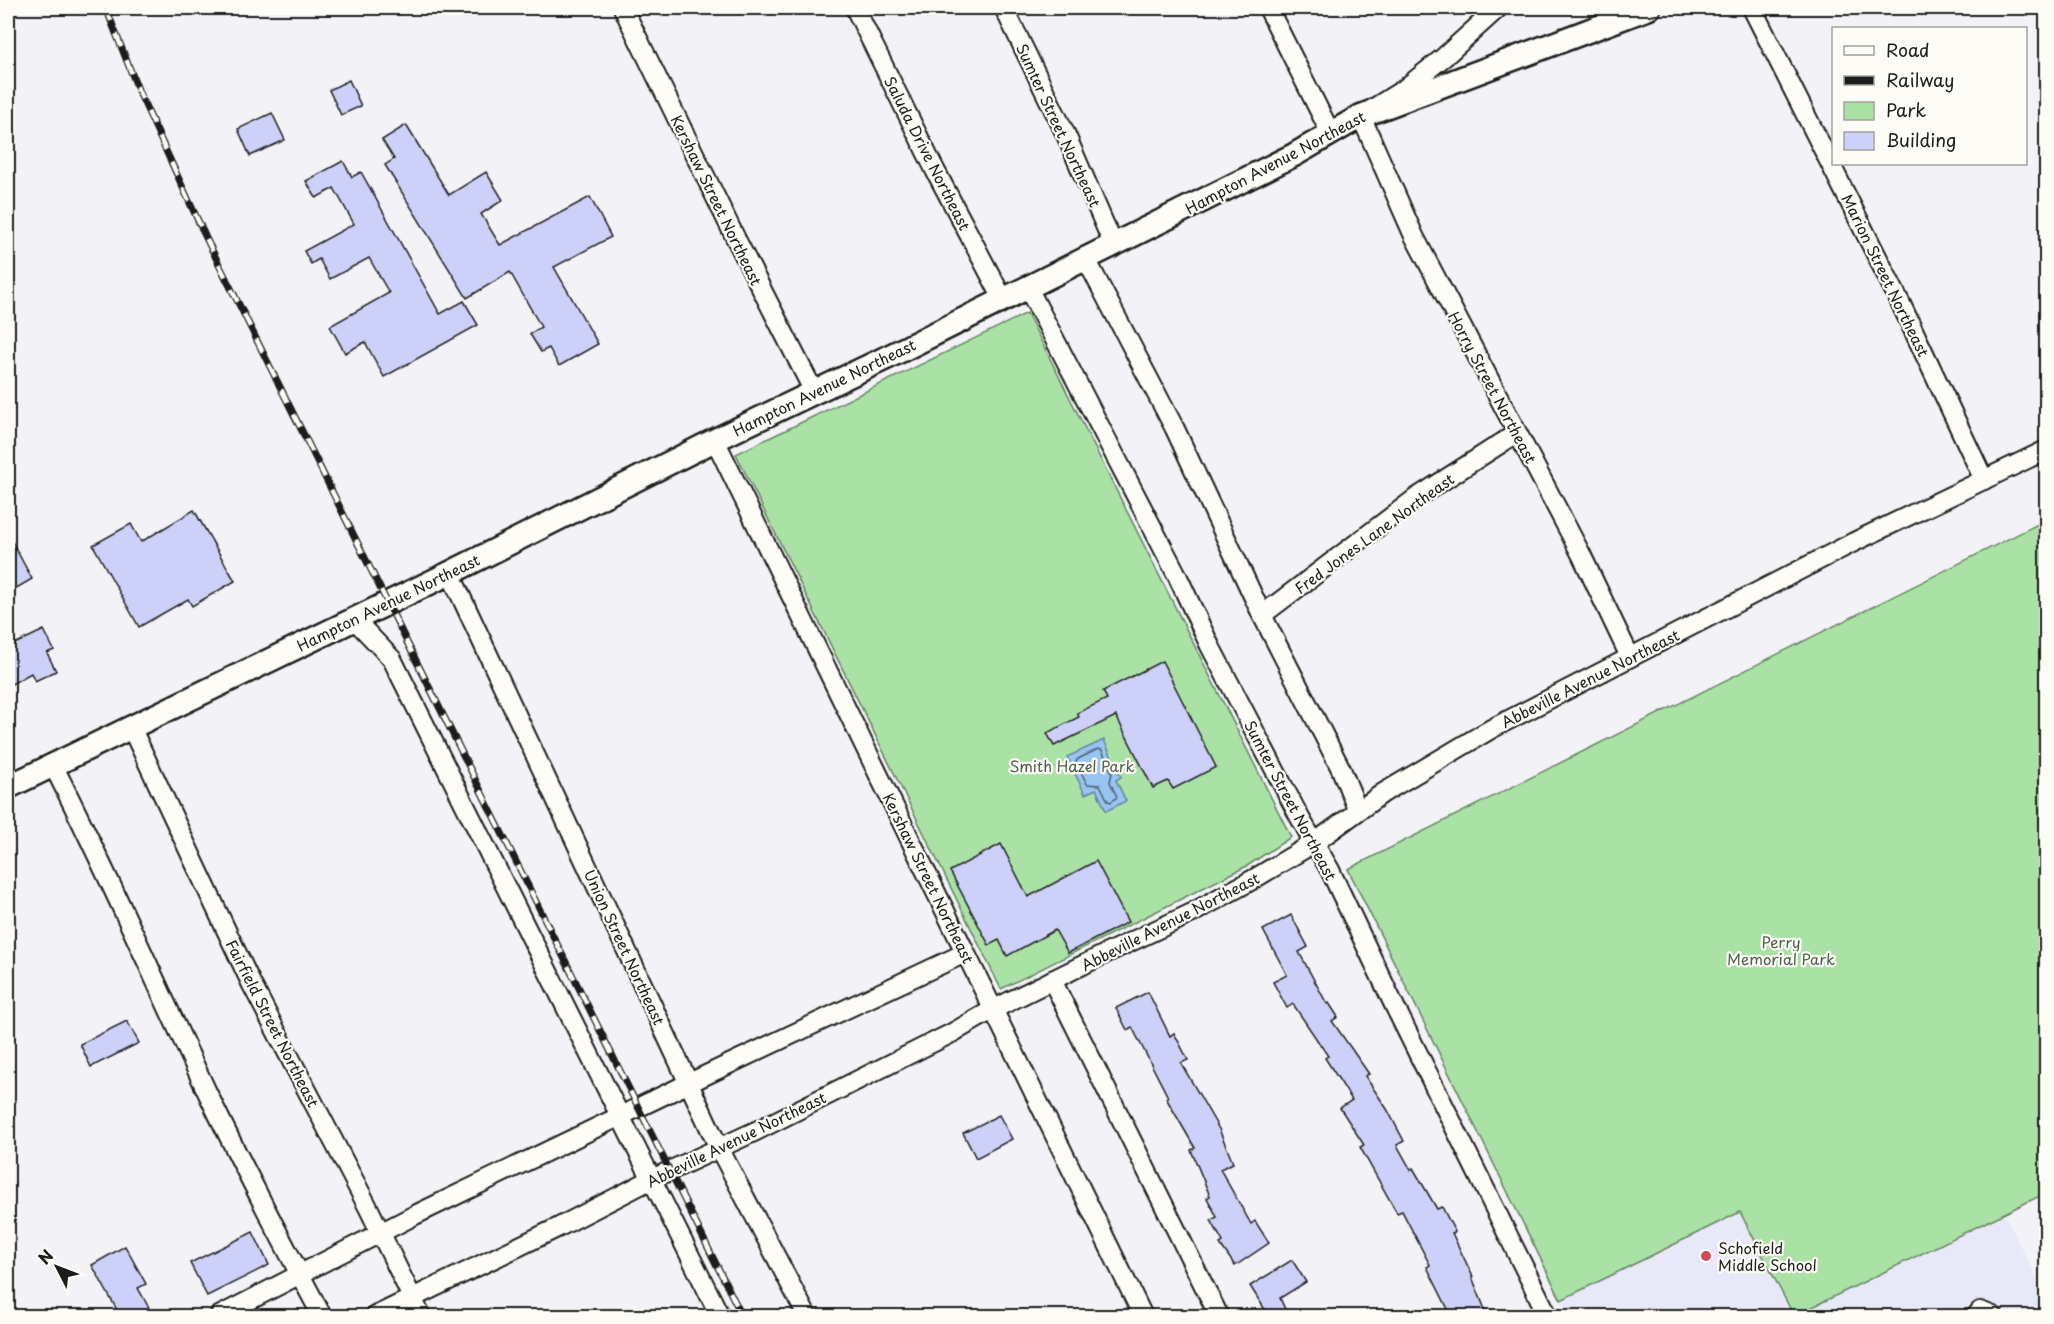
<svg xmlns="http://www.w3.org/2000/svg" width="2054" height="1324" font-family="'Playpen Sans',sans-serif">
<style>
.built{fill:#e8e9f8}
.green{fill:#aae2a6;stroke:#637f61;stroke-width:1.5}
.water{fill:#97c4f1;stroke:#66819c;stroke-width:1.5}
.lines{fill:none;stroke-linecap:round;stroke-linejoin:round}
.shore{stroke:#4d5f71;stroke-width:1.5}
.building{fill:#cdd1f9;stroke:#1c1c1c;stroke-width:1.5}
.minor-casing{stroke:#1c1c1c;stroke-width:22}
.tertiary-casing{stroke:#1c1c1c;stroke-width:27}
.minor{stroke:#fdfcf7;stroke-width:18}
.tertiary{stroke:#fdfcf7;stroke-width:22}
.rail-casing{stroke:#1c1c1c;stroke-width:7}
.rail{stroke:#fdfcf7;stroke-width:4.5;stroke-dasharray:14;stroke-linecap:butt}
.poi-dot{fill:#d1495b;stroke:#fdfcf7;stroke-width:2}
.labels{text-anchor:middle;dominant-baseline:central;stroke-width:4.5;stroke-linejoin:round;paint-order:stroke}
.street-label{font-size:15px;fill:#1c1c1c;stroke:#fdfcf7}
.park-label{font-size:15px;fill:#4e614c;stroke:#fdfcf7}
.poi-label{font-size:15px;fill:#1c1c1c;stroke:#fdfcf7;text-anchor:start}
</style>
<rect width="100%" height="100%" fill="#f3f3f7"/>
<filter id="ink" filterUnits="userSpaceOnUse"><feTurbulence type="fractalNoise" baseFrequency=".0167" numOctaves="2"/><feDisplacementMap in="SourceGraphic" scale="12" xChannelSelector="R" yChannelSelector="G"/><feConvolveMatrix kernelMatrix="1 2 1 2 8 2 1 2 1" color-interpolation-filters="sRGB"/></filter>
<g filter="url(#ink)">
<g class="built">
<polygon points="1740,1212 1792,1316 1569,1316 1561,1300"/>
<polygon points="2005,1215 2046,1297 2046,1316 1794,1316"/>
</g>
<g class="green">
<polygon points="1027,313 1291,837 1247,866 1001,989 736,454"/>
<polygon points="2046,520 2046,1193 1794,1316 1740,1212 1561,1300 1348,869"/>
</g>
<polygon class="water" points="1104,740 1121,777 1116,780 1126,801 1106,811 1096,789 1085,794 1067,757"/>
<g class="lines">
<polygon class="shore" points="1098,749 1102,750 1112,773 1110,782 1117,797 1111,802 1108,801 1100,785 1087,784 1076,762 1078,759"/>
</g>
<g class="building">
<polygon points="349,80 361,106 341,115 329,90"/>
<polygon points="272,113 285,140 250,156 238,129"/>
<polygon points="406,125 449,195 486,172 503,200 481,214 500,245 590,197 611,237 554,267 598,344 559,366 549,348 541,352 530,334 541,327 510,272 467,298 385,165 394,159 382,140"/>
<polygon points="343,161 352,177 361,172 440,314 464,301 478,325 384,377 365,342 345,353 330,326 389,293 369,258 330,279 319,259 311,264 304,251 354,224 334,188 316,198 306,181"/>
<polygon points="194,510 235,581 192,606 188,599 139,627 93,545 131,524 141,542"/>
<polygon points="8,534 32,579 8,593"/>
<polygon points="44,630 54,650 47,653 56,671 35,681 31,673 8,686 8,647"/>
<polygon points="1162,661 1216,767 1173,789 1168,781 1153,788 1116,716 1054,746 1047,733 1079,717 1077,713 1107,699 1103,691"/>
<polygon points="1001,844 1028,897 1096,861 1128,922 1068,953 1055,930 1007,956 999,940 989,945 950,871"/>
<polygon points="1291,915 1308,947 1299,952 1327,1004 1329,1003 1338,1017 1332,1021 1369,1074 1365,1076 1387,1109 1404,1141 1397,1145 1411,1170 1413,1168 1437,1209 1442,1207 1455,1232 1452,1233 1473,1277 1472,1277 1488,1317 1452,1317 1427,1267 1430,1265 1402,1211 1397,1213 1360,1147 1364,1145 1340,1108 1352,1100 1325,1058 1328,1056 1293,1004 1287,1008 1273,982 1287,975 1263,930"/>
<polygon points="1148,992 1170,1036 1174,1033 1188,1060 1181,1063 1219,1129 1233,1163 1220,1169 1251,1224 1255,1221 1269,1243 1235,1266 1220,1244 1223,1242 1211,1220 1217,1217 1207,1198 1210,1196 1191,1150 1195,1148 1166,1098 1168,1097 1132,1027 1127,1030 1116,1008"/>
<polygon points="127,1021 139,1043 91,1067 80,1044"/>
<polygon points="999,1115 1012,1139 976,1158 963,1133"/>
<polygon points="253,1232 269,1265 207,1296 190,1263"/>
<polygon points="125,1246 146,1284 138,1288 154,1317 121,1317 92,1265"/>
<polygon points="1292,1260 1306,1282 1280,1298 1288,1316 1269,1316 1250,1286"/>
</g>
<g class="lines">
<defs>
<g id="minor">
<polyline points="623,8 736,239 814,392"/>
<polyline points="855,8 935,170 1003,299"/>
<polyline points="1004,8 1066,135 1113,244"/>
<polyline points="1268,8 1331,134"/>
<polyline points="1498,8 1444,57 1404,89 1361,116 1414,236 1581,554 1630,657"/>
<polyline points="1752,8 1900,302 1984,480"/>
<polyline points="1085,257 1175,429 1262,615 1341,769 1358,811"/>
<polyline points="1027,286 1176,573 1210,646 1300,818 1330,870 1395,1007 1548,1316"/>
<polyline points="715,440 1143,1316"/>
<polyline points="450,573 719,1148 807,1316"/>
<polyline points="1262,615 1416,498 1517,433"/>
<polyline points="354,619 392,659 720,1316"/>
<polyline points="131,727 251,983 369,1209 421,1316"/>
<path d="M53,765C108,873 156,984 208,1094C244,1169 283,1243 322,1316"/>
<polyline points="1052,980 1219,1316"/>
<polyline points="219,1316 415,1215 689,1083 965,953"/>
<polyline points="375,1316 559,1227 652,1179 756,1131 952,1033 994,1009 1109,952 1190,914 1252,880 1314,843 1383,793 1491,729 1854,542 2046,450"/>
<polyline points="1976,1316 1980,1311 1993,1316"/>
</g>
<polyline id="tertiary" points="8,787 450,573 715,440 890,356 1294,155 1361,116 1649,8"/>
</defs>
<use href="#minor" class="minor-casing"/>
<use href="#tertiary" class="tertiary-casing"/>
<use href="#minor" class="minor"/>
<use href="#tertiary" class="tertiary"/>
<defs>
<polyline id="rail" points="106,8 139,92 206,238 742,1316"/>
</defs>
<use href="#rail" class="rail-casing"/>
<use href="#rail" class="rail"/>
</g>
</g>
<circle class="poi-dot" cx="1706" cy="1256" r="6"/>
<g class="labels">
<g class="street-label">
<text transform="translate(1059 125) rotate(65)">Sumter Street Northeast</text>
<text transform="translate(928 153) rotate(63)">Saluda Drive Northeast</text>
<text transform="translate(1275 162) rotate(-28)">Hampton Avenue Northeast</text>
<text transform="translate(717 200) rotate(64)">Kershaw Street Northeast</text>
<text transform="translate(1886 275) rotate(64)">Marion Street Northeast</text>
<text transform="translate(824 387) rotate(-26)">Hampton Avenue Northeast</text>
<text transform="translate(1493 387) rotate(62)">Horry Street Northeast</text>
<text transform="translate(1374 533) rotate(-36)">Fred Jones Lane Northeast</text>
<text transform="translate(388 602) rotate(-26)">Hampton Avenue Northeast</text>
<text transform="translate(1590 678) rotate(-27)">Abbeville Avenue Northeast</text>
<text transform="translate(1291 800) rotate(62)">Sumter Street Northeast</text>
<text transform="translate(929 878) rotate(64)">Kershaw Street Northeast</text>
<text transform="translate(1170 921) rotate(-27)">Abbeville Avenue Northeast</text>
<text transform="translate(625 947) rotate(65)">Union Street Northeast</text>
<text transform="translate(273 1023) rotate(63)">Fairfield Street Northeast</text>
<text transform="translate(736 1139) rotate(-26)">Abbeville Avenue Northeast</text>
</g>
<g class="park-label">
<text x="1072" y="765">Smith Hazel Park</text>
<text x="1781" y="941">Perry<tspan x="1781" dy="17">Memorial Park</tspan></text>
</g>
<g class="poi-label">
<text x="1718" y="1247">Schofield<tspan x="1718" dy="17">Middle School</tspan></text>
</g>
</g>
<rect width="2054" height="1324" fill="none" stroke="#fdfcf7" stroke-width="30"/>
<rect x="15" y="15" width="2024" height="1294" fill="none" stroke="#1c1c1c" stroke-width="2" filter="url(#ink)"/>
<rect x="1832" y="27" width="195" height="138" fill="#fdfcf7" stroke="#a3a29f" stroke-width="1.5"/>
<rect x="1844" y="46" width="30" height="9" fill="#fdfcf7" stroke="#a3a29f" stroke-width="1.5"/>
<text x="1886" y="57" font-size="18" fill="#1c1c1c">Road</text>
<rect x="1844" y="76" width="30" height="9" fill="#1c1c1c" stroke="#a3a29f" stroke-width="1.5"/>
<text x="1886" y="87" font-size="18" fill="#1c1c1c">Railway</text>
<rect x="1844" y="102" width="30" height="18" fill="#aae2a6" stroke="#a3a29f" stroke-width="1.5"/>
<text x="1886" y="117" font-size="18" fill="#1c1c1c">Park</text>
<rect x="1844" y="132" width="30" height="18" fill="#cdd1f9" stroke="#a3a29f" stroke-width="1.5"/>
<text x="1886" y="147" font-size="18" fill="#1c1c1c">Building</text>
<g transform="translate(57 1267) rotate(312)" stroke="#fdfcf7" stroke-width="4.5" paint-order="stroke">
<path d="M0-4.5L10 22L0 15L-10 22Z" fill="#1c1c1c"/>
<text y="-9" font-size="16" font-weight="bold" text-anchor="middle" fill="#1c1c1c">N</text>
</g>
</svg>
